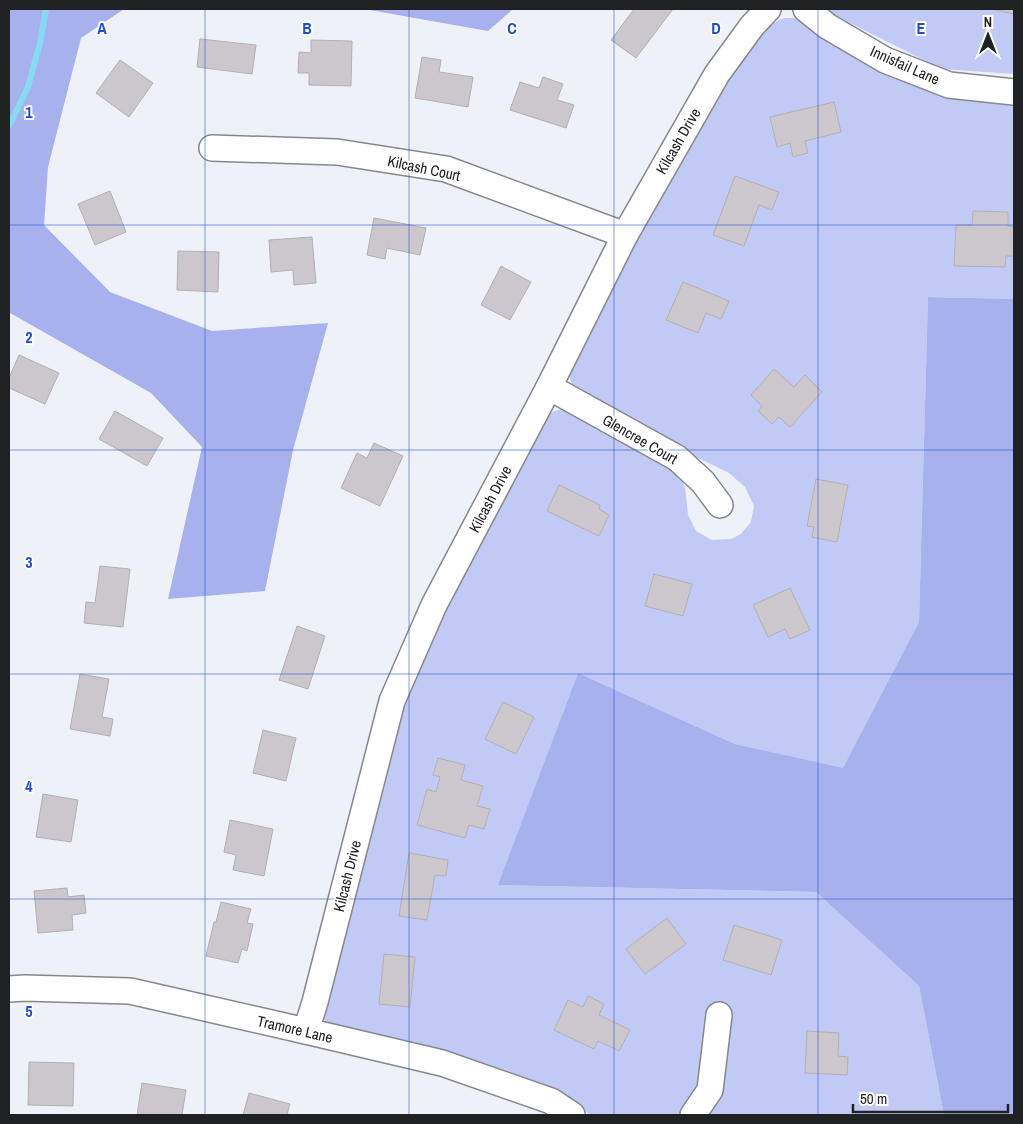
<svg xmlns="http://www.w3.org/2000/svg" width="1023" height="1124" font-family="'Archivo Narrow',sans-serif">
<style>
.green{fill:#c1caf4}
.forest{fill:#a6b1ed}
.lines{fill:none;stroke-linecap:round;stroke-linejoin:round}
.stream{stroke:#87dbf1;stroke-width:6}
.building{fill:#ccc7cd;stroke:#b5afb5}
.street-casing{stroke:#86888e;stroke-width:28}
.street{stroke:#fff;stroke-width:25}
.grid{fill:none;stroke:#1d4ed8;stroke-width:1;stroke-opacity:0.55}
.labels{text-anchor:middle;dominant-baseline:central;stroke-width:4;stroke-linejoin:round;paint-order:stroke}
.street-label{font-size:15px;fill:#202123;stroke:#fff}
.grid-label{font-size:16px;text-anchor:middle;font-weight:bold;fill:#1d4ed8;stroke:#fff;stroke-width:4;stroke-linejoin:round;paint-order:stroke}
</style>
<rect width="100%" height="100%" fill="#eff1f8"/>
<g class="green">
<polygon points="826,9 1014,9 1014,74 942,69 840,18"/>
<polygon points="784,18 798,18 1014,98 1014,299 928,297 919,622 843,769 735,744 578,673 499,885 816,892 919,986 944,1115 591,1115 562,1097 337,1030 325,1021 321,1007 413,672 545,416 552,412 564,408 674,466 685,487 688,515 696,531 712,540 731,539 741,534 751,522 754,506 745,487 729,473 684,451 577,392 571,382 568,372 698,122 729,74 763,33 773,23"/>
</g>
<g class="forest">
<polygon points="9,9 124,9 81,38 48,167 44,225 110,292 212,331 328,323 293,450 265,591 168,599 202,447 151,393 12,314 9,313"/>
<polygon points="364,9 513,9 488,31"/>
<polygon points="928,297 1014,299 1014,1115 944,1115 919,986 816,892 498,885 578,673 735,744 843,768 919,622"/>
</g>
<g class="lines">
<polyline class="stream" points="9,126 28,87 40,43 46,9"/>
</g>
<g class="building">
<polygon points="634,9 673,9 636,58 611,40"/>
<polygon points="991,9 1014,9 1014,14"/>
<polygon points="200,39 256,45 252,74 197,67"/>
<polygon points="311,40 352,41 351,86 309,85 309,73 298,73 299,52 311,53"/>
<polygon points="422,57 441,60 439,72 473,77 468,107 415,98"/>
<polygon points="120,60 153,83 129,117 96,93"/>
<polygon points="543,77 563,84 557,100 574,105 566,128 510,110 520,82 539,88"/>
<polygon points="834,102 841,132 805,141 808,153 793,157 790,143 777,147 770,117"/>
<polygon points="735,176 779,192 772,210 759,205 744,246 713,235"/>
<polygon points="110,191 126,232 95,245 78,204"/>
<polygon points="973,211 1008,212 1008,226 1014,227 1014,256 1006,256 1005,267 954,266 956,225 972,225"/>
<polygon points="374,218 426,228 420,255 387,248 385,259 367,255"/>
<polygon points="312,237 316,283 294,285 293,270 271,272 269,240"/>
<polygon points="178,251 219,252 218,292 177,290"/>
<polygon points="501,266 531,282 510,320 481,305"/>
<polygon points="683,282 729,301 721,319 706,313 698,333 666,320"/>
<polygon points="19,355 59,373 45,404 9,388 9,378"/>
<polygon points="774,369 794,387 805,375 822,392 790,427 779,417 772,424 758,411 762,406 751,395"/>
<polygon points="115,411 163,438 147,466 99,439"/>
<polygon points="374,443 403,456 380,506 341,488 357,453 367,458"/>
<polygon points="816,479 848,485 837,542 812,537 814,527 807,526"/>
<polygon points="559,485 600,505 599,509 609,515 599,536 547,511"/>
<polygon points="100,566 130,569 123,627 84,623 86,602 95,603"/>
<polygon points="654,574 692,584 683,616 645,606"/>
<polygon points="790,588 810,630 790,639 785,629 768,637 753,605"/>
<polygon points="297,626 325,636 308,689 279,680"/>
<polygon points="80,674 109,679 102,717 113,719 110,736 70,729"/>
<polygon points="503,702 534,717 516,754 485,739"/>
<polygon points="263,730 296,738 286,781 253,773"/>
<polygon points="438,758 465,765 461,780 483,786 477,806 490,809 484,829 469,825 465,838 417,825 427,789 436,792 440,777 433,775"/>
<polygon points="43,794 78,800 71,842 36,837"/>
<polygon points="230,820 273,829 264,876 233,870 236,855 224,852"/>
<polygon points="409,853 448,860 446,876 435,875 427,920 399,916"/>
<polygon points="67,888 68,897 84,895 86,913 72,915 73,930 38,933 34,891"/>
<polygon points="221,902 251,909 247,923 253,924 247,951 242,949 238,963 206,956 214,922 216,922"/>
<polygon points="667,918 686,944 645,974 626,949"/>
<polygon points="734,925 782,940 771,975 723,960"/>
<polygon points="384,954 415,957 410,1007 379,1004"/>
<polygon points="588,996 604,1004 599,1015 630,1030 619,1051 598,1041 594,1049 554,1030 568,1000 583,1007"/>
<polygon points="807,1031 839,1033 838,1056 848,1057 847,1075 805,1073"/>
<polygon points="29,1062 74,1063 73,1106 28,1105"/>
<polygon points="142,1083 186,1090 182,1115 137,1115"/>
<polygon points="249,1093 290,1104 287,1114 294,1115 243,1115"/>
</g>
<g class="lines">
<defs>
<g id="street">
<polyline points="806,9 827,26 885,60 949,85 1014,92"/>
<polyline points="212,148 337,152 446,169 625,235"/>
<polyline points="549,387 677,458 703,482 720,505"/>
<polyline points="9,989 25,988 130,991 306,1031 442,1063 551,1101 572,1115"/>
<polyline points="306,1031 315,1002 392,701 434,605 549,387 625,235 717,74 752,26 768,9"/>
<polyline points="693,1115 710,1090 719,1015"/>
</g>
</defs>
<use href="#street" class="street-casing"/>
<use href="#street" class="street"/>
</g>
<path class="grid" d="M205,9V1115M409,9V1115M614,9V1115M818,9V1115M9,225H1014M9,450H1014M9,674H1014M9,899H1014"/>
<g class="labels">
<g class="street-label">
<text transform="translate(905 65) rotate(24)">Innisfail Lane</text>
<text transform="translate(678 141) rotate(-60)">Kilcash Drive</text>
<text transform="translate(424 168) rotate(12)">Kilcash Court</text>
<text transform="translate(640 439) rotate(30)">Glencree Court</text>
<text transform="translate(490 499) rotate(-62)">Kilcash Drive</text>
<text transform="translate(347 876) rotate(-76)">Kilcash Drive</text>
<text transform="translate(295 1029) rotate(13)">Tramore Lane</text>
</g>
</g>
<g class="grid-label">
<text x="102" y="34">A</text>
<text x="307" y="34">B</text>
<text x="512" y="34">C</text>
<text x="716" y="34">D</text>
<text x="921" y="34">E</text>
<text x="29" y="118">1</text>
<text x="29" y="343">2</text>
<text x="29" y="568">3</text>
<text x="29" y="792">4</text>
<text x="29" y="1017">5</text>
</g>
<rect width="1023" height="1124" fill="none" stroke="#202123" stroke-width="20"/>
<g transform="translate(988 35)" stroke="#ffffff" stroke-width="4" paint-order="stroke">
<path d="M0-4L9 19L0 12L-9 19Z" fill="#202123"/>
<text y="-8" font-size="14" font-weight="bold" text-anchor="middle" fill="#202123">N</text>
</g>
<path d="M853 1104v8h155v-8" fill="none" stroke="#202123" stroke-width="2.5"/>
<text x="860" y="1104" font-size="15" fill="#202123" stroke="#ffffff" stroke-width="4" paint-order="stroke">50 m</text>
</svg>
